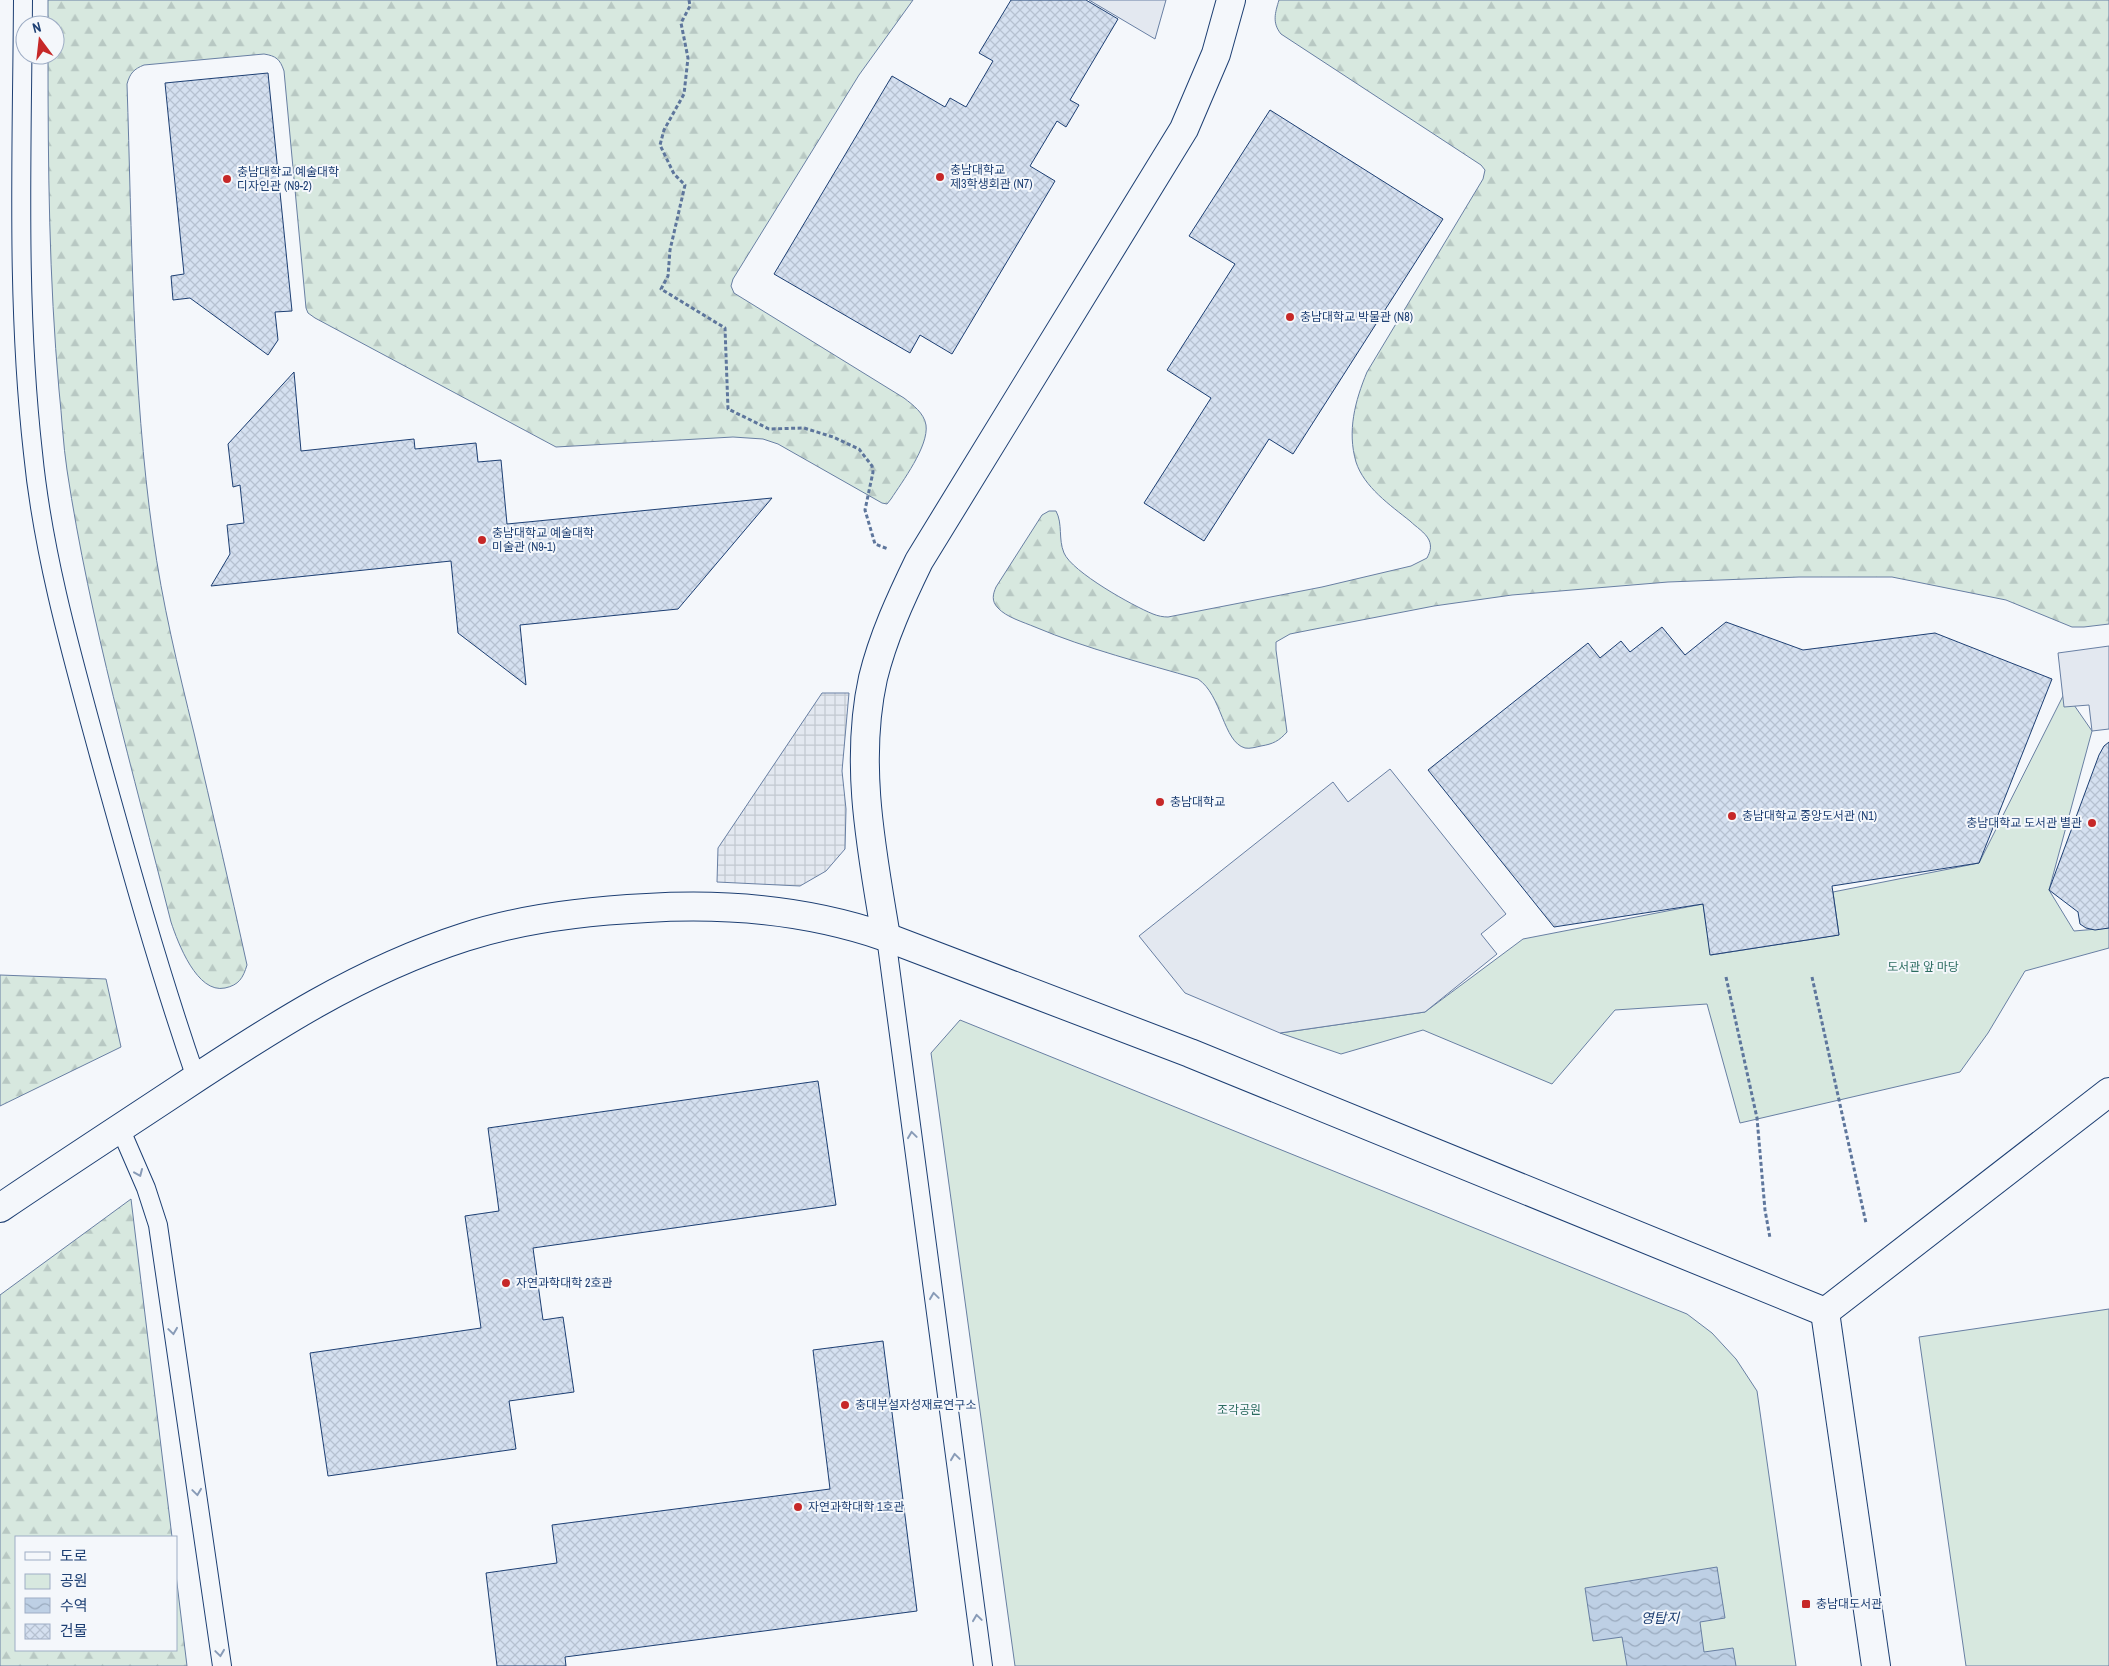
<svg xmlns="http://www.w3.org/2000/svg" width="2109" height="1666" font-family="'Archivo Narrow','Noto Sans KR',sans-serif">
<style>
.green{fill:#d7e8df;stroke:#687fa3}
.forest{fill:url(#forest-firs);stroke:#687fa3}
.parking{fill:#e3e8f0;stroke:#687fa3}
.plaza{fill:url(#plaza-grid);stroke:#687fa3}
.water{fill:url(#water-waves);stroke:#687fa3}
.building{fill:url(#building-cross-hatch);stroke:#1d3f73}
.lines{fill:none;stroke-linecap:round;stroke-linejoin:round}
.lane-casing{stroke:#1d3f73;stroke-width:20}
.street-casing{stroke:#1d3f73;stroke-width:30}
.path{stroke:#5e769c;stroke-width:3;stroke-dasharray:4 2.5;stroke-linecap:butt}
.lane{stroke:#f4f7fb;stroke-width:18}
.street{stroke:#f4f7fb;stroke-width:28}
.oneway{stroke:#889bb7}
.poi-dot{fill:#c62828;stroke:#f4f7fb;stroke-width:2}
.labels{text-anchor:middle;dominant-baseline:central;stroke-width:4;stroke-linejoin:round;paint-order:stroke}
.poi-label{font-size:12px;fill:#1d3f73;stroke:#f4f7fb;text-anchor:start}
.park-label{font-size:12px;fill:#2c6c60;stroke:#f4f7fb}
.water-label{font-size:14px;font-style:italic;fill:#1d3f73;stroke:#f4f7fb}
</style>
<defs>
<pattern id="forest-firs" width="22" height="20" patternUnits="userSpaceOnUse" patternTransform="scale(1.25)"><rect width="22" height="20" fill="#d7e8df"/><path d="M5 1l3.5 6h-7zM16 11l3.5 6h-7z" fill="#b8c8c3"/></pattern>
<pattern id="plaza-grid" width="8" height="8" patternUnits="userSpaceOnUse" patternTransform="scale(1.25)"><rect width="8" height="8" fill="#e3e8f0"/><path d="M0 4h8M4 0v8" fill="none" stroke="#c2c8d1"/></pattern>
<pattern id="water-waves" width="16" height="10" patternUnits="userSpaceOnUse" patternTransform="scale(1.25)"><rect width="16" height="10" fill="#bed0e5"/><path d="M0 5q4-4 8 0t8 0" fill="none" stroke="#9aaabe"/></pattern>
<pattern id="building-cross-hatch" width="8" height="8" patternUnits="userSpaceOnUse" patternTransform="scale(1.25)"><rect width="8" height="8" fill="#d5e0f0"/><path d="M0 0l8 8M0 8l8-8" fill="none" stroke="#b6c1d1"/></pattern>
</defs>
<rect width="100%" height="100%" fill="#f4f7fb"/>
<g class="green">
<polygon points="2065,692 2092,731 2049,890 2074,931 2109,928 2109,948 2025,971 1988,1033 1960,1072 1740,1123 1707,1004 1615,1010 1552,1084 1423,1030 1341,1054 1280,1033 1425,1012 1523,939 1703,904 1711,955 1839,935 1833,892 1979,863"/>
<polygon points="960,1020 1687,1314 1712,1333 1736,1359 1757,1391 1796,1666 1015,1666 931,1053"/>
<polygon points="2109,1309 2109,1666 1966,1666 1919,1337"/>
</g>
<g class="forest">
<path d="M48,0H913L859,75L733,279L731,286L734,293L904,398C913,405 924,413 926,425C929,446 902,482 891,499L887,504L882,503L778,444L763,439L733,437L556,447L315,318L308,313L306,308L284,71C280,59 276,56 264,54L144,65C134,69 130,73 127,84C132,235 132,386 153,536C162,602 178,668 194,733C212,810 230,887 247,965C243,978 239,985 225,988C197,994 178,943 171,922C133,772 90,622 67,470C63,444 62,417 59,390C49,279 48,167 48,55H55V25H48Z"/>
<path d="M1279,0H2109V624L2084,627H2072L2006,600L1892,577H1799L1668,582L1512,595L1434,606L1310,630L1290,634L1276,642V650L1287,732C1279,741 1273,744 1261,746C1256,747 1250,749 1245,748C1223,742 1222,695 1198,679C1143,663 1087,649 1035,627C1023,622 1006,617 998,608C991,601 993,594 996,587L1042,515L1049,511H1056C1063,524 1058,539 1064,553C1072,572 1133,606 1153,614C1158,616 1163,617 1168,617L1322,587L1411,566L1427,558C1430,552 1432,547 1429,540C1425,532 1416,527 1410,521C1390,505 1364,487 1356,462C1347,431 1355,401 1367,372L1483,179L1485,170L1481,165L1281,34C1272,23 1275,13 1279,0Z"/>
<polygon points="0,975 106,979 121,1047 0,1106"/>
<polygon points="131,1199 172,1537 16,1537 16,1650 176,1650 176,1575 187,1666 0,1666 0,1295"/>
</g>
<g class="parking">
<polygon points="1089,0 1166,0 1155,39"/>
<polygon points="2109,646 2109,729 2092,731 2089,705 2064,707 2058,653"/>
<polygon points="1390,769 1506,914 1481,934 1497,954 1425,1012 1280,1033 1185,993 1139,936 1333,782 1348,802"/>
</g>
<polygon class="plaza" points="822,693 849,693 842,771 846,809 845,849 826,871 800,886 717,882 718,848"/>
<polygon class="water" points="1717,1567 1725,1618 1700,1622 1704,1652 1733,1648 1736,1666 1627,1666 1622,1637 1593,1641 1585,1588"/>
<g class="building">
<polygon points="1011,0 1086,0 1118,19 1070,100 1079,105 1066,127 1057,121 1030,166 1055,181 952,354 920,335 910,353 774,274 892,76 945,107 950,98 966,107 993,61 979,53"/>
<polygon points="268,73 292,311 275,312 278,340 268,355 190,298 173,300 171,276 184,274 165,83"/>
<polygon points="1270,110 1443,219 1293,454 1269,439 1204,541 1144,503 1211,398 1167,370 1235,264 1189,236"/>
<polygon points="294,372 301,451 414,439 415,449 476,443 478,462 501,460 507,524 772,498 678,609 520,625 526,685 458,633 451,561 211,586 230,554 227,525 244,523 240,485 233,487 228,444"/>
<polygon points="1726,622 1803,650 1935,633 2052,679 1979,863 1832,886 1839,935 1710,955 1703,904 1554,927 1428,770 1588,643 1600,658 1621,641 1630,652 1662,627 1685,655"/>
<polygon points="2109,742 2109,928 2095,930 2086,928 2080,924 2078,912 2049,890 2099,755 2104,746"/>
<polygon points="818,1081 836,1205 533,1248 543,1320 563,1317 574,1392 509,1401 516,1449 328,1476 310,1353 481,1328 465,1216 499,1211 488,1128"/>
<polygon points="883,1341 917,1611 565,1657 566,1666 497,1666 486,1573 557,1563 552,1525 830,1489 813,1350"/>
</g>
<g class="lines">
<defs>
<g id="lane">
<path d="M23,0C22,151 16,303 33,453C43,555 72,656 99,755C129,863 159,971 196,1078"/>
<polyline points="886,937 983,1666"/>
<polyline points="120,1128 146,1188 158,1225 222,1666"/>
</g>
<g id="street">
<path d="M886,937C872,852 854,764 873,678C883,637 901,598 919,561L1184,129L1216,54L1231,0"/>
<path d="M0,1208C59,1168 119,1129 178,1090C270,1029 359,971 465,937C523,918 586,911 647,908C729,903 808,910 886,937L1190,1053L1825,1312"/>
<polyline points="1825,1312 2109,1092"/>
<polyline points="1825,1312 1876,1666"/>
</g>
</defs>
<use href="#lane" class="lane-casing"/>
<use href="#street" class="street-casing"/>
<g class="path">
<polyline points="689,0 690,6 681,23 688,58 684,94 664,130 660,145 674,174 685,185 670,250 668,276 661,289 725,328 728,409 769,429 804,428 833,437 859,449 872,466 873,472 865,510 875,544 888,549"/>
<polyline points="1726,977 1757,1118 1765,1210 1770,1238"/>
<polyline points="1812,977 1866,1223"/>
</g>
<use href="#lane" class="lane"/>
<use href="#street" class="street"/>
</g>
<defs><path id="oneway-chevron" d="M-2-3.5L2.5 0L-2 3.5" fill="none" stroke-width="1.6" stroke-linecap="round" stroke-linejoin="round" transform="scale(1.25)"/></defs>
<g class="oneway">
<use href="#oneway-chevron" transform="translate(912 1135) rotate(-98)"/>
<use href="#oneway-chevron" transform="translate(139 1173) rotate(67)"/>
<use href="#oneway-chevron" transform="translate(934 1296) rotate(-98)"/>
<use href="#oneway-chevron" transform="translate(173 1331) rotate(82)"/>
<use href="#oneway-chevron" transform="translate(955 1457) rotate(-98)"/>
<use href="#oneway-chevron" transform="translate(197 1492) rotate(82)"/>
<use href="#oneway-chevron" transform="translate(977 1618) rotate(-98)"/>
<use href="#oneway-chevron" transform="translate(220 1653) rotate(82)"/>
</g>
<g class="poi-dot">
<circle cx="940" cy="177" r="5"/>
<circle cx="227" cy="179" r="5"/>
<circle cx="1290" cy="317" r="5"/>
<circle cx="482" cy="540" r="5"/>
<circle cx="1160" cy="802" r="5"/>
<circle cx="1732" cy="816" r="5"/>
<circle cx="2092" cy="823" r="5"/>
<circle cx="506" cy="1283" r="5"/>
<circle cx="845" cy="1405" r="5"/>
<circle cx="798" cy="1507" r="5"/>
<rect x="1801" y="1599" width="10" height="10" rx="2.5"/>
</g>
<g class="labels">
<g class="poi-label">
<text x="950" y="170">충남대학교<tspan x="950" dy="14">제3학생회관 (N7)</tspan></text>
<text x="237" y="172">충남대학교 예술대학<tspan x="237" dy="14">디자인관 (N9-2)</tspan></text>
<text x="1300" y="317">충남대학교 박물관 (N8)</text>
<text x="492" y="533">충남대학교 예술대학<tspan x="492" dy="14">미술관 (N9-1)</tspan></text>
<text x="1170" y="802">충남대학교</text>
<text x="1742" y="816">충남대학교 중앙도서관 (N1)</text>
<text x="2082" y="823" text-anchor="end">충남대학교 도서관 별관</text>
<text x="516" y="1283">자연과학대학 2호관</text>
<text x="855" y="1405">충대부설자성재료연구소</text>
<text x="808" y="1507">자연과학대학 1호관</text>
<text x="1816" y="1604">충남대도서관</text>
</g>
<g class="park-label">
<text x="1923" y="967">도서관 앞 마당</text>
<text x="1239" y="1410">조각공원</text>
</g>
<g class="water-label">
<text x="1660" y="1618">영탑지</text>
</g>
</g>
<rect x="15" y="1536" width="162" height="115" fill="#f4f7fb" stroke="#9eadc5"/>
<rect x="25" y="1552" width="25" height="8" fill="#f4f7fb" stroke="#9eadc5"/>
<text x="60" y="1561" font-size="15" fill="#1d3f73">도로</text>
<rect x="25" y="1574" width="25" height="15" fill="#d7e8df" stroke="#9eadc5"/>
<text x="60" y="1586" font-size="15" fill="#1d3f73">공원</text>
<rect x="25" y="1598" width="25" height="15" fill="url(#water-waves)" stroke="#9eadc5"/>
<text x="60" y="1611" font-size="15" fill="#1d3f73">수역</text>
<rect x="25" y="1624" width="25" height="15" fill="url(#building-cross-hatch)" stroke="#9eadc5"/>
<text x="60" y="1636" font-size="15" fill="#1d3f73">건물</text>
<g transform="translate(40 40) rotate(345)"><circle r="24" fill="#f4f7fb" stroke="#9eadc5"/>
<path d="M0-4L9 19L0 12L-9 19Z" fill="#c62828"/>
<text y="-8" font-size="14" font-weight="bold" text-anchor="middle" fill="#1d3f73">N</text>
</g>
</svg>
